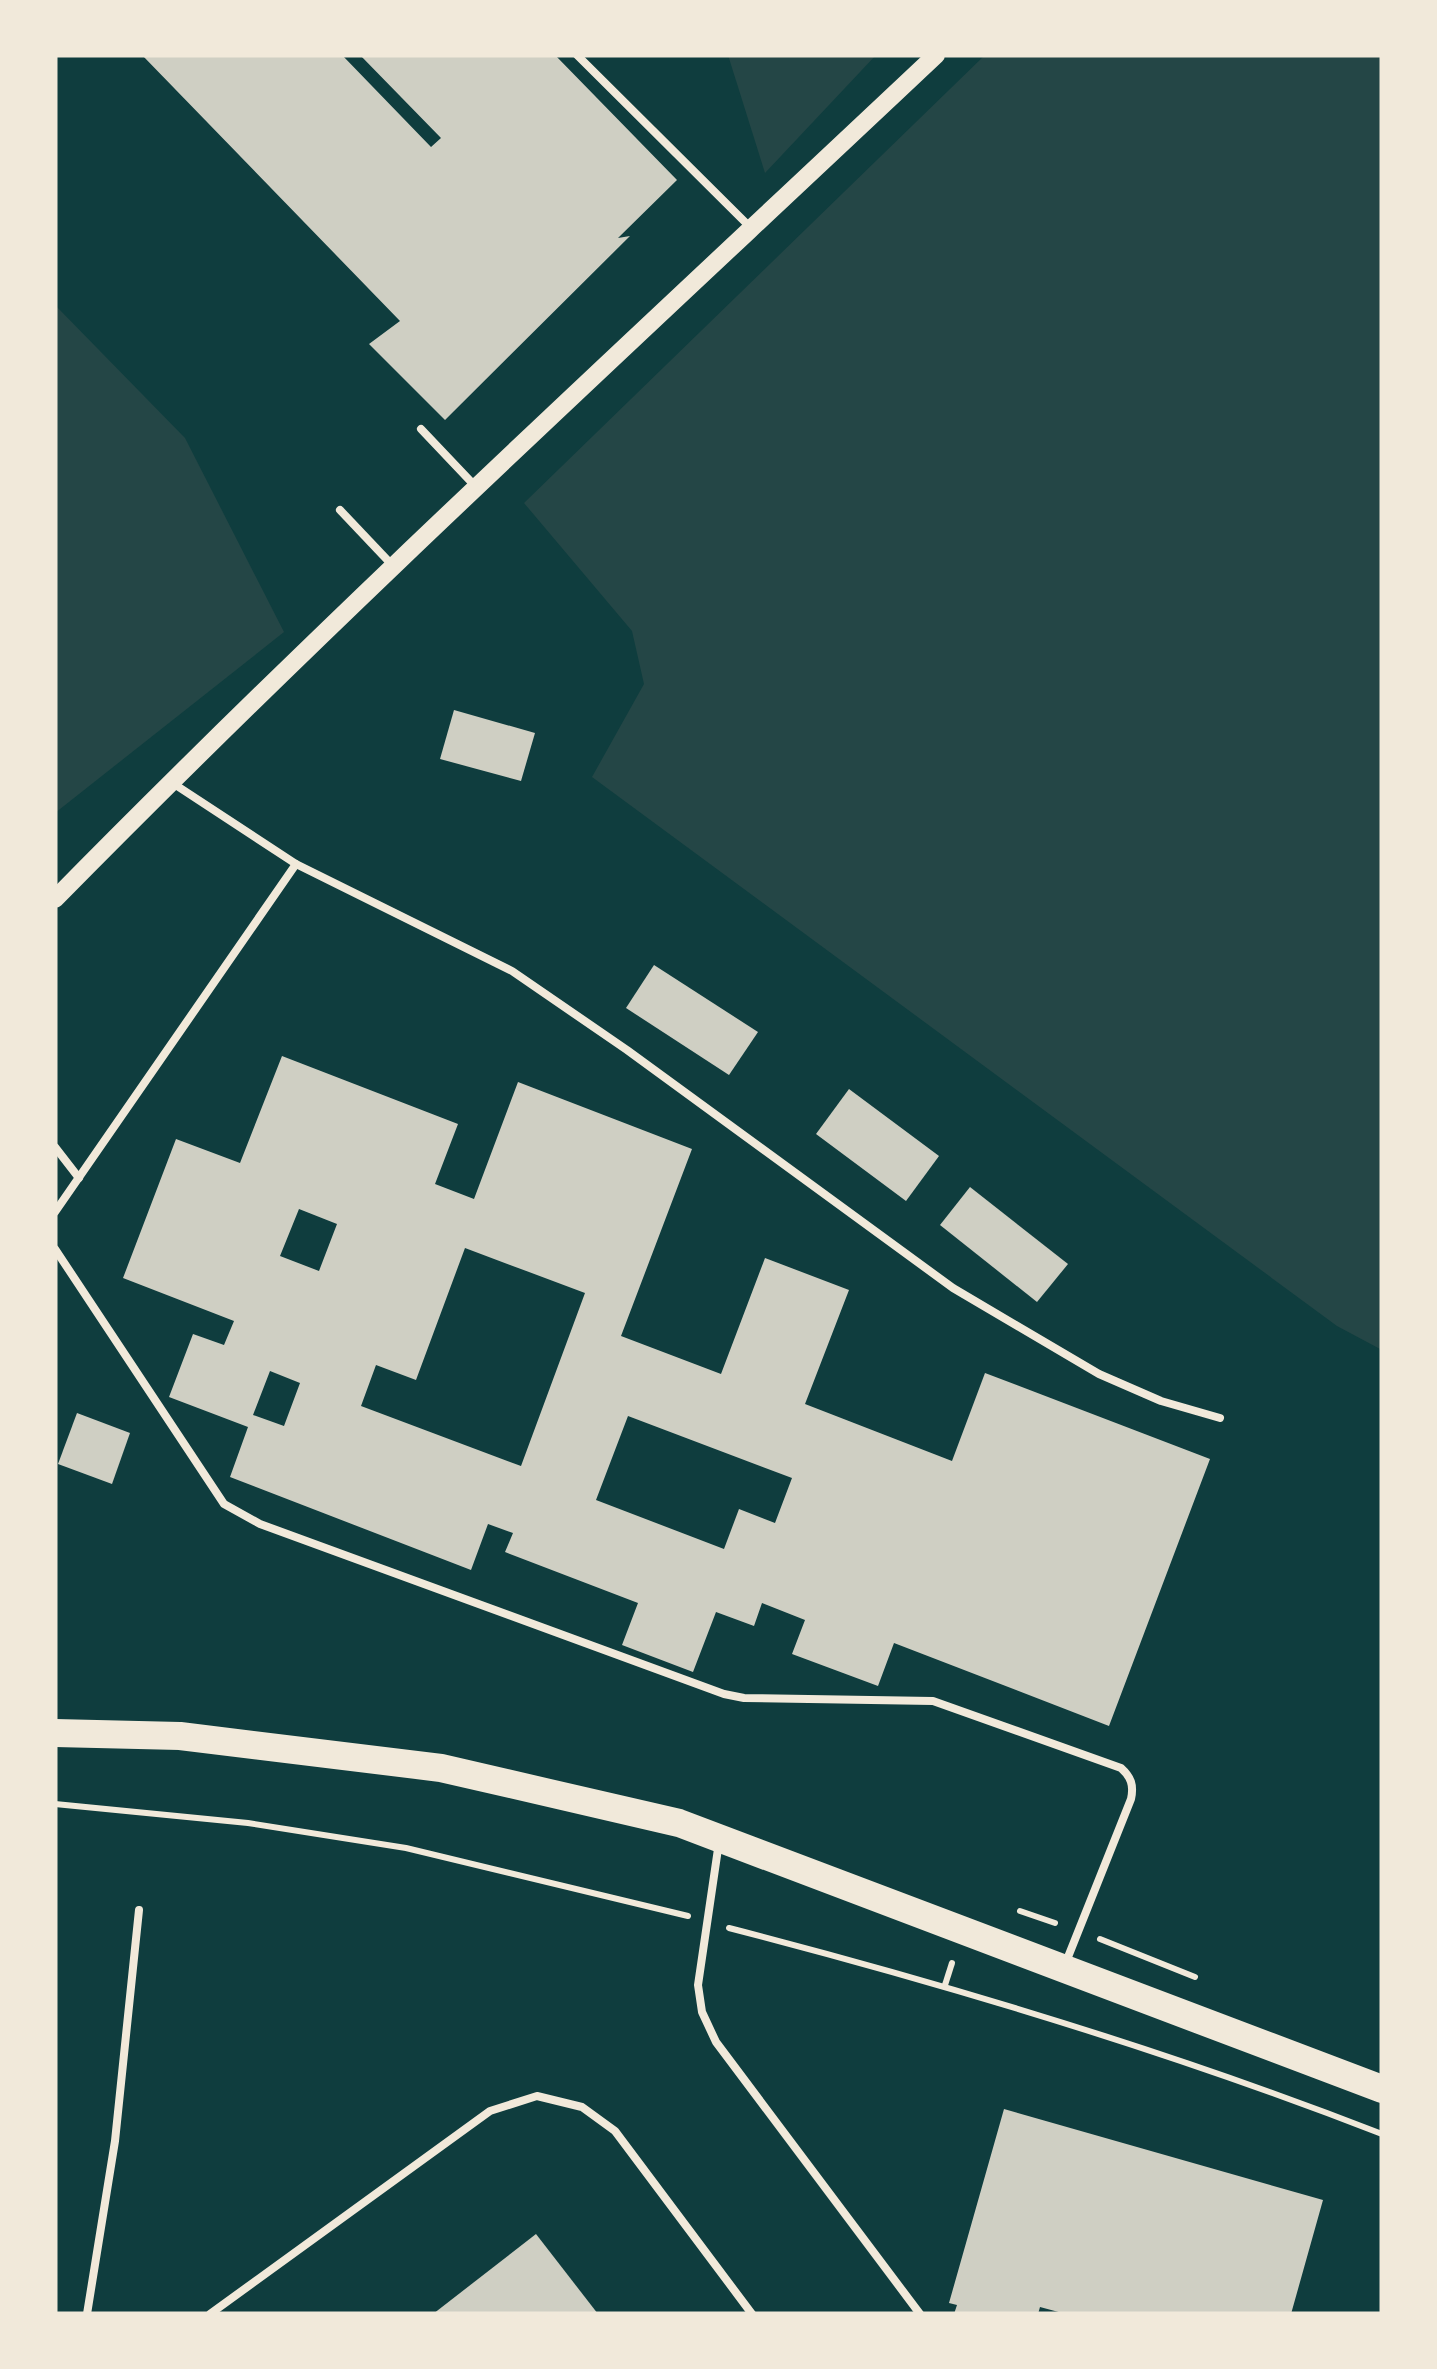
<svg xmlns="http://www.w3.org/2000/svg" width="1437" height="2369" font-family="'Work Sans',sans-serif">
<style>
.green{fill:#244646}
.building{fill:#cfcfc3;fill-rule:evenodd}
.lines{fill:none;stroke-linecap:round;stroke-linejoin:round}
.path{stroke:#f1e9da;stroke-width:6}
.service{stroke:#f1e9da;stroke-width:8}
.tertiary{stroke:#f1e9da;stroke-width:18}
.trunk{stroke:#f1e9da;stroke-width:28}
</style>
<rect width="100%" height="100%" fill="#0f3d3e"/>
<g class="green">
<polygon points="728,55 876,55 765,173"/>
<polygon points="985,55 1382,55 1382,1350 1337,1326 592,777 644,684 632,631 524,503"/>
<polygon points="55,305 185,438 284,632 55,813"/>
</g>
<g class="building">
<polygon points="142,55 342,55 431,147 441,138 360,55 555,55 677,180 618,238 630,236 445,420 369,344 400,321"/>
<polygon points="454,710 535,733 521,781 440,759"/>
<polygon points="654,965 758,1032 729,1075 626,1008"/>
<path d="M282,1056L458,1124L435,1184L474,1199L518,1082L692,1149L621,1336L721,1374L765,1258L849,1290L805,1404L952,1461L985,1373L1210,1459L1109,1726L894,1643L878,1686L792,1654L805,1620L762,1603L754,1626L716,1612L693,1672L622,1645L638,1603L505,1552L513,1533L488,1524L471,1570L230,1477L248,1427L169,1397L193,1334L224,1345L234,1321L123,1278L176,1139L240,1163ZM299,1209L337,1224L319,1271L280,1256ZM465,1248L585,1293L521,1466L361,1406L376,1365L416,1380ZM270,1371L300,1383L284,1426L253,1415ZM628,1416L792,1478L775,1523L739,1509L724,1549L596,1500Z"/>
<polygon points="849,1089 939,1156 906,1201 816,1134"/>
<polygon points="970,1187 1068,1264 1037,1302 940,1225"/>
<polygon points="77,1413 130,1433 112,1484 58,1464"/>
<polygon points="1004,2109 1323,2200 1291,2314 1066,2314 1040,2307 1038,2314 954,2314 957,2305 949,2303"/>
<polygon points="536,2234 598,2314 433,2314"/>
</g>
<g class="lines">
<g class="path">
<polyline points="55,1804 248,1823 406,1848 688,1916"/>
<polyline points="1020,1911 1055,1923"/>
<path d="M729,1928C950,1985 1169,2051 1382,2134"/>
<polyline points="1100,1939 1195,1977"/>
<polyline points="945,1985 952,1963"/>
</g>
<g class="service">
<polyline points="577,55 751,228"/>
<polyline points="421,429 476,487"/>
<polyline points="340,510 394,567"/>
<polyline points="171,782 296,864 512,971 627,1050 953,1288 1099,1374 1161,1401 1220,1418"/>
<polyline points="55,1147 79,1178"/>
<polyline points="55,1212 296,864"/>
<path d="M55,1249L224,1504L260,1524L724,1694L744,1698L933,1701L1121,1768C1131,1777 1134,1785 1131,1799L1066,1962"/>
<polyline points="719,1842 698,1985 702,2012 716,2042 920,2314"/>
<polyline points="87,2314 115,2141 139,1910"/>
<polyline points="210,2314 490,2111 537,2096 582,2107 615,2131 752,2314"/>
</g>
<path class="tertiary" d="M55,899C340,609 640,334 936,55"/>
<polyline class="trunk" points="55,1733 180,1736 441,1768 679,1823 1382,2089"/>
</g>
<rect width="1437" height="2369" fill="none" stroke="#f1e9da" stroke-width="115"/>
</svg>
